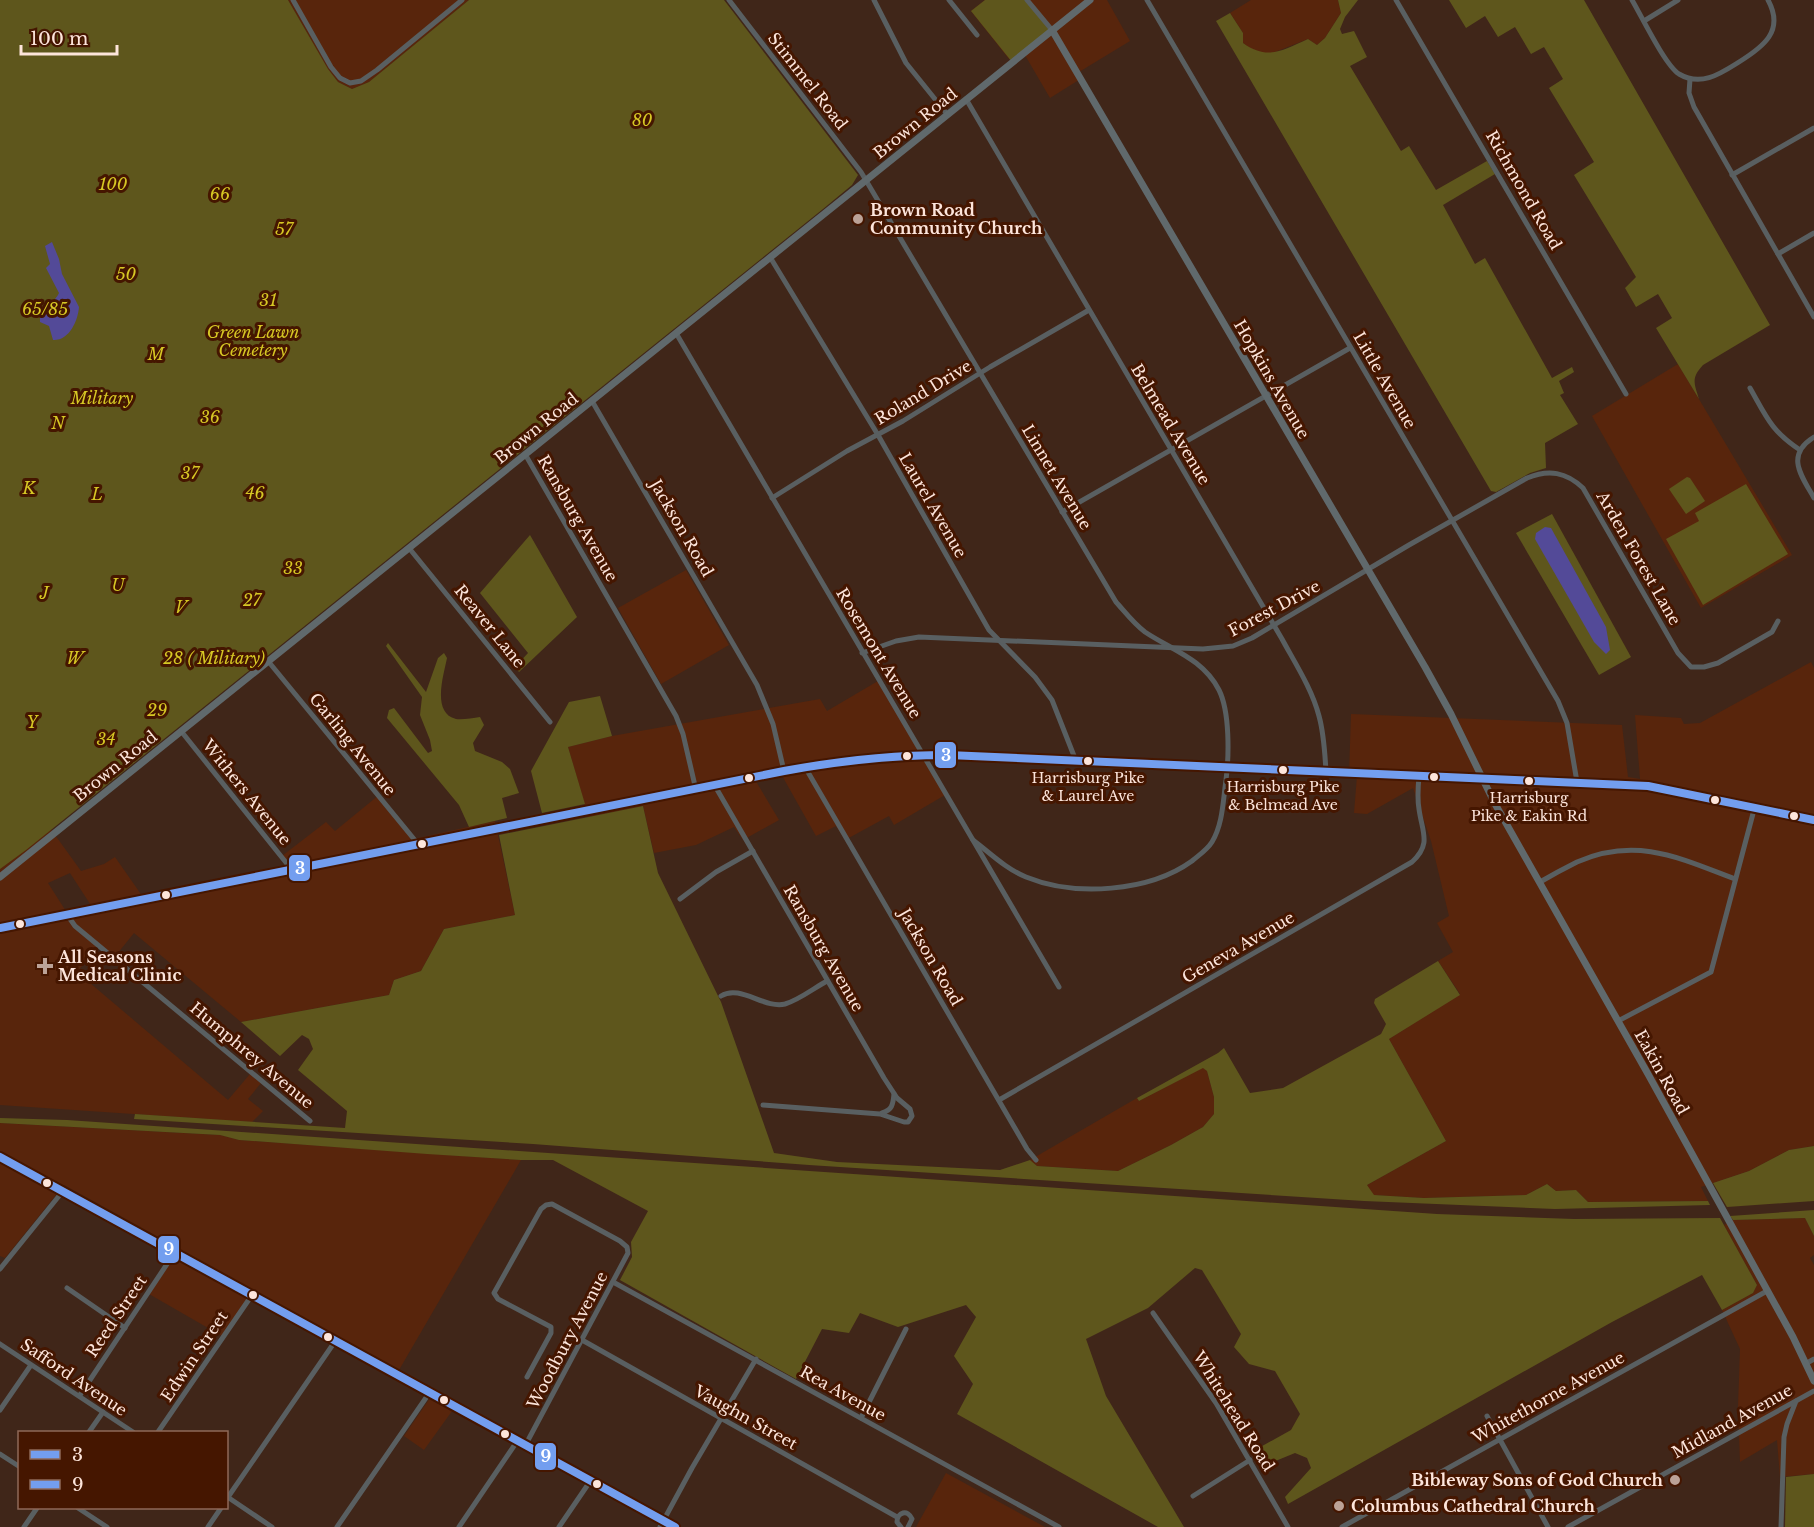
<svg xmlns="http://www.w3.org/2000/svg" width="1814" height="1527" font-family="'Libre Baskerville',serif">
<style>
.built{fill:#58250c;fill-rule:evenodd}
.green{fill:#5e561c}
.water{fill:#534a98}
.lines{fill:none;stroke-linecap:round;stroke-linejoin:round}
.street{stroke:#595f61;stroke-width:5}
.secondary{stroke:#60696c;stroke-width:7}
.primary{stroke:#5f6667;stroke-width:8}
.bus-1-casing{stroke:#451600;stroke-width:12}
.bus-2-casing{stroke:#451600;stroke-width:12}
.bus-1{stroke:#739eef;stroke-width:8}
.bus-2{stroke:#739eef;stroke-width:8}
.poi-dot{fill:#bba297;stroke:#451600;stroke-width:2}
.bus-dot{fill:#fde5db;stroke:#451600;stroke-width:2}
.labels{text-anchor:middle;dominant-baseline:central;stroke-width:6;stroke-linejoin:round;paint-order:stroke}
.bus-label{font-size:14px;fill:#fde5db;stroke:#451600}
.street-label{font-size:16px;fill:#fde5db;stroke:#451600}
.park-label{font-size:16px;font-style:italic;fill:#d7c824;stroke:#451600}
.poi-label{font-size:16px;font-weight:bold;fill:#fde5db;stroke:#451600;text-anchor:start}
.line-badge{stroke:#451600;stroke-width:2}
.badge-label{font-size:16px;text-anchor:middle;font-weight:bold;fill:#fff}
</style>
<rect width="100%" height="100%" fill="#402619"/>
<g class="built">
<polygon points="288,0 469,0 369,82 352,89 338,82 328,69"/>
<polygon points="985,0 1107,0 1130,41 1079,72 1082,78 1050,98 1022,50 1009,59 971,11"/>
<polygon points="1251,0 1338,0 1341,13 1325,38 1317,45 1308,39 1270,54 1254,52 1243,43 1243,33 1230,13"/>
<polygon points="1678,364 1792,555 1701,608 1592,416"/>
<polygon points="686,570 729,645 661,684 618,608"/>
<polygon points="1811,662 1814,668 1814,1146 1789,1150 1749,1171 1701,1187 1708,1201 1588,1202 1576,1190 1556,1191 1547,1184 1526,1195 1424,1198 1373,1195 1367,1185 1446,1141 1389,1039 1460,994 1438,961 1453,952 1437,923 1449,916 1431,841 1413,788 1367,814 1354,813 1357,776 1349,776 1351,714 1622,725 1628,777 1640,779 1635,715 1681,718 1684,724 1700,723"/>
<polygon points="878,681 945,795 894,825 889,816 845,840 836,826 816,836 780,772 754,778 779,820 743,840 734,827 696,845 654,853 643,806 588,817 568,747 612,736 820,699 827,711"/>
<path d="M379,795L414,839L495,821L515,915L444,929L421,971L394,980L389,995L241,1022L134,933L113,959L98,947L77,972L228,1100L250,1074L261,1083L248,1099L263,1111L252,1122L0,1105V868L50,828L81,871L104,864L115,857L145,900L292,871L282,856L326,822L335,831ZM70,873L94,910L69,916L48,883Z"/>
<polygon points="1203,1067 1207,1071 1214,1097 1214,1114 1203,1127 1171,1145 1118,1171 1037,1166 1030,1160 1137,1098 1139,1101"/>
<polygon points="0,1123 220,1135 239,1140 521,1160 399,1370 254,1290 222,1336 149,1294 180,1249 64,1185 5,1258 0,1256"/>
<polygon points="1805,1218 1814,1236 1814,1255 1810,1258 1814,1265 1814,1474 1780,1477 1777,1440 1740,1462 1738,1407 1740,1349 1722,1310 1753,1293 1757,1285 1724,1225 1733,1220"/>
<polygon points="430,1398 452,1411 424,1450 404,1436"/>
<polygon points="946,1473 1045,1527 916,1527"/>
</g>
<g class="green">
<polygon points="0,0 288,0 328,69 338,82 352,89 369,82 469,0 724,0 858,175 852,185 823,209 26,850 0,869"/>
<polygon points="985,0 1026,0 1050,30 1012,62 971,11"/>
<path d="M1338,0H1358L1345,17L1340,29L1342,34L1354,31L1367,57L1350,66L1401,151L1409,146L1436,190L1487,161L1495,174L1443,205L1475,264L1485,258L1552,378L1572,367L1574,372L1559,381L1564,393L1560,395L1578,424L1545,443L1546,468L1530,473L1496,492L1491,491L1216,21L1230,13L1243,33V43C1268,61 1283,50 1308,39L1317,45L1325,38L1341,13Z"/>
<path d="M1449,0H1584L1770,325L1703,365C1691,378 1694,383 1699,399L1656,328L1672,318L1658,294L1636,307L1625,288L1636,277L1574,175L1594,162L1549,88L1563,79L1544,47L1531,54L1515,27L1498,37L1485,16L1466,28Z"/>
<polygon points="1687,477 1690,478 1705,501 1686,514 1669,489"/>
<polygon points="1746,484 1788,554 1703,605 1666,539 1699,521 1695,513"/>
<polygon points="1552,514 1631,657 1599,675 1516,533"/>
<polygon points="530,535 577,617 519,672 515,667 528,653 480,593"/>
<path d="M388,643L426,692L438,658L444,653L447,658C444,674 431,713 456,719C462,720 473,718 480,717L484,725L473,743L475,751L502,762L510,769L519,793L502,798L507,818L469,827L459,805L387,718L389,710L394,708L428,753L432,751L430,740L420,715L422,697L386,646Z"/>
<polygon points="600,696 612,736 568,747 585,804 542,813 531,771 569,702"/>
<polygon points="643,806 658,873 721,1002 774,1153 837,1162 1000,1170 1030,1160 1037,1166 1118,1171 1171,1145 1203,1127 1214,1114 1214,1097 1207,1071 1203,1068 1139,1101 1137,1098 1218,1053 1224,1048 1250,1093 1283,1088 1381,1034 1386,1024 1374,1003 1375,999 1438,961 1460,995 1389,1039 1446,1141 1367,1185 1374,1195 1424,1198 1526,1195 1547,1184 1556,1191 1576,1190 1588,1202 1708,1201 1710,1205 1555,1209 1364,1201 809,1165 533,1144 134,1119 135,1114 345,1128 347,1111 298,1070 313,1049 309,1039 302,1035 280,1056 241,1022 389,995 394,980 421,971 444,929 515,915 499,835"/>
<polygon points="0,1118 67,1120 1437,1214 1574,1219 1720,1218 1757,1285 1753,1293 1722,1310 1702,1275 1612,1322 1288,1504 1285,1497 1311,1468 1307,1458 1295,1453 1268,1464 1258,1457 1255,1450 1291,1430 1300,1414 1275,1371 1249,1364 1234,1347 1241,1334 1202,1270 1195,1268 1148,1308 1086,1339 1106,1396 1184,1527 1158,1527 957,1414 973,1384 954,1356 976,1317 966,1305 898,1327 860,1313 849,1333 822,1329 796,1379 620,1280 632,1257 631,1242 648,1211 553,1160 521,1160 427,1154 239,1140 220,1135 0,1123"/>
<polygon points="1814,1146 1814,1201 1727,1207 1713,1183 1749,1171 1789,1150"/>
<polygon points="1814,1210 1814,1236 1805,1218 1733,1220 1730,1216"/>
<polygon points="1814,1474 1814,1527 1785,1527 1786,1477"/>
</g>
<g class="water">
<path d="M52,242L59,259L62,274L79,307C78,321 69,341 53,340L49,326L40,322C39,308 54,304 59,293L46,268L50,264L45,246Z"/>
<polygon points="1545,527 1551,528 1606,627 1610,650 1606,654 1594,642 1535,539 1536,533"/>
</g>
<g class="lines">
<g class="street">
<polyline points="293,0 331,67 340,78 350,83 361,81 377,70 462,0"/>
<path d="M729,0L861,172L1116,602C1125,612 1134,624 1145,632C1172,650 1203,659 1219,690C1230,712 1229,756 1226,780C1223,800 1223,824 1212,842C1207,850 1199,855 1192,861C1149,892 1075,897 1026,877C1006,869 990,853 973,840"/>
<polyline points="874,0 906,63 947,114"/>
<polyline points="949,0 977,35"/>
<polyline points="1027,0 1052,30"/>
<polyline points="1147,0 1558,701 1567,723 1577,782"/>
<polyline points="1396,0 1626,394"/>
<path d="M1632,0C1642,17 1665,65 1679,74C1701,87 1720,74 1739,62C1763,47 1785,31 1768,0"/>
<polyline points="1644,21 1678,0"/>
<polyline points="1690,79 1689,93 1694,107 1814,317"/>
<path d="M966,99L1282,639C1295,663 1312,689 1319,716C1324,734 1325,753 1326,772"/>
<polyline points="1732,175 1814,128"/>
<polyline points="1778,254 1814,233"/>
<polyline points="770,257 878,435 989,630 1035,677 1052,700 1076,761"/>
<polyline points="676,333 1059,987"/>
<path d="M1750,388C1766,416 1771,431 1800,450"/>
<polyline points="592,401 757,685 773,724 784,771"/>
<path d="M1814,437C1785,455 1801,475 1814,498"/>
<polyline points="525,454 676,716 683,734 696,790"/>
<polyline points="772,498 847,451 903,421 990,367 1089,310"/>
<polyline points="1062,512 1350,348"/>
<polyline points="409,548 550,722"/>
<path d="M862,653L896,641L919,637L1203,649L1233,646L1252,638L1409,545L1527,478C1549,469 1566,472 1583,488L1678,653L1691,667H1704L1718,663L1772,632L1778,621"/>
<polyline points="268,661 418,844"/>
<polyline points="181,731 292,870"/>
<polyline points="805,767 1027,1149 1036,1160"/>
<polyline points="715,786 884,1078 897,1098 910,1109 912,1116 908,1122 904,1122 880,1114 763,1105"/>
<path d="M1540,882C1552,875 1565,868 1577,862C1636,836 1680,858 1735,879"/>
<polyline points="680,899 716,872 753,851"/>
<polyline points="68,916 75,926 310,1121"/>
<path d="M721,996C740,984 764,1009 785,1004C799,1000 814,988 827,981"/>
<polyline points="1618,1021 1711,972 1755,806"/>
<path d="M999,1100L1412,862C1432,844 1422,832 1419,809C1417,798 1418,787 1419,776"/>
<path d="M882,1113C892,1110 893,1105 894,1094"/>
<polyline points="0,1269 63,1191"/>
<polyline points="613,1282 1059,1527"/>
<polyline points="67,1288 125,1328"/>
<polyline points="1153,1313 1216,1403 1288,1527"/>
<polyline points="582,1340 897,1517"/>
<polyline points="0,1344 133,1432"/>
<polyline points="1807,1363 1814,1359"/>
<polyline points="80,1395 175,1252"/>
<polyline points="0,1410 31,1365"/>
<polyline points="1487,1416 1548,1527"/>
<polyline points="861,1418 906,1329"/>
<polyline points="89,1432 103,1412"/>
<polyline points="158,1432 252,1295"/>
<polyline points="526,1444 628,1253 627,1247 620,1241 552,1204 546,1205 541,1209 494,1293 498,1299 551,1327 551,1333 527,1377"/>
<polyline points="0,1454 20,1467"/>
<polyline points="226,1496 272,1527"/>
<polyline points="1193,1496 1250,1460"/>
<polyline points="226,1500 336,1340"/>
<polyline points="78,1508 107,1527"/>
<polyline points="24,1527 37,1508"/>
<polyline points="208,1527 221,1508"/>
<polyline points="337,1527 430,1392"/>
<polyline points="459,1527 518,1440"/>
<polyline points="559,1527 591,1480"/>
<polyline points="660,1527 692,1468 756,1359"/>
<path d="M901,1527L897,1522C897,1512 908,1509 912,1519L908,1527"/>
<polyline points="1342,1527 1767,1291"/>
<polyline points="1568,1527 1814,1391"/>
<polyline points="1781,1527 1784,1437 1787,1424 1796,1401"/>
</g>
<g class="secondary">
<polyline points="1052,30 1425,667 1451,714 1494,802 1648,1074 1793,1337 1814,1381"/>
<polyline points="0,877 1090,0"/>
<polyline points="0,1157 675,1527"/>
</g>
<path class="primary" d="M0,928L784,771C838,761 893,754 948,755L1648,786L1709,797L1814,820"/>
<defs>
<path id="bus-1" d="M0,928L784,771C838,761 893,755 948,755L1648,786L1814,820"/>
<polyline id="bus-2" points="0,1157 675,1527"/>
</defs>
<use href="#bus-1" class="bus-1-casing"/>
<use href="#bus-2" class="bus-2-casing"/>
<use href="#bus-1" class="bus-1"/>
<use href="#bus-2" class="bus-2"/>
</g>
<g class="poi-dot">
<circle cx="858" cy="219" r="6"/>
<path d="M42 957h6v6h6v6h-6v6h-6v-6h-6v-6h6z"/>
<circle cx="1675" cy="1480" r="6"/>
<circle cx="1339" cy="1506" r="6"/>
</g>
<g class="bus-dot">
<circle cx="907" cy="756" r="5"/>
<circle cx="1088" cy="761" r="5"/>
<circle cx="1283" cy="770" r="5"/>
<circle cx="1434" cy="777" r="5"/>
<circle cx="749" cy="778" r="5"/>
<circle cx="1529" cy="781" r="5"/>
<circle cx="1715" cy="800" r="5"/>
<circle cx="1794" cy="816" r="5"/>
<circle cx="422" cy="844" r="5"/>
<circle cx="166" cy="895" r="5"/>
<circle cx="20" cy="924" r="5"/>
<circle cx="47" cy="1183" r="5"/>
<circle cx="253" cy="1295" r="5"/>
<circle cx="328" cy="1337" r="5"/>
<circle cx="444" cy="1400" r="5"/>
<circle cx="505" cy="1434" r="5"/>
<circle cx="597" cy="1484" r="5"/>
</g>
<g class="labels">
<g class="bus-label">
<text x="1088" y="778">Harrisburg Pike<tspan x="1088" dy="18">&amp; Laurel Ave</tspan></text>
<text x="1283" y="787">Harrisburg Pike<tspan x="1283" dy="18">&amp; Belmead Ave</tspan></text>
<text x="1529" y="798">Harrisburg<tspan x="1529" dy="18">Pike &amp; Eakin Rd</tspan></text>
</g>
<g class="street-label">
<text transform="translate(808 81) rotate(52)">Stimmel Road</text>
<text transform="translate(915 123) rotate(-39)">Brown Road</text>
<text transform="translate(1524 190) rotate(60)">Richmond Road</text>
<text transform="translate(1272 379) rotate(60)">Hopkins Avenue</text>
<text transform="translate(1385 380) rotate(60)">Little Avenue</text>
<text transform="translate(923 392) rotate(-31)">Roland Drive</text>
<text transform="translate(1171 424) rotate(59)">Belmead Avenue</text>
<text transform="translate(536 428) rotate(-39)">Brown Road</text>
<text transform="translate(1057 477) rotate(59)">Linnet Avenue</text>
<text transform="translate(933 505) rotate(60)">Laurel Avenue</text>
<text transform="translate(578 518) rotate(60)">Ransburg Avenue</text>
<text transform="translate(682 528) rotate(60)">Jackson Road</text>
<text transform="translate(1639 558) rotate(60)">Arden Forest Lane</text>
<text transform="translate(1274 608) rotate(-28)">Forest Drive</text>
<text transform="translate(490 626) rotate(51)">Reaver Lane</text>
<text transform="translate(879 653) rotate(59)">Rosemont Avenue</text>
<text transform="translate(353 744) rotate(51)">Garling Avenue</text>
<text transform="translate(115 766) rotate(-39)">Brown Road</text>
<text transform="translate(247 792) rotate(51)">Withers Avenue</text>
<text transform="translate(1238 947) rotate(-30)">Geneva Avenue</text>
<text transform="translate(824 948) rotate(60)">Ransburg Avenue</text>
<text transform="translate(931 957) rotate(60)">Jackson Road</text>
<text transform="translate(252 1055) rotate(40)">Humphrey Avenue</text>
<text transform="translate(1662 1072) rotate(61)">Eakin Road</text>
<text transform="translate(116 1316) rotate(-56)">Reed Street</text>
<text transform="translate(567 1340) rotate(-62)">Woodbury Avenue</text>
<text transform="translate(194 1356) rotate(-56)">Edwin Street</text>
<text transform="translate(74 1377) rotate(34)">Safford Avenue</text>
<text transform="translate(843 1393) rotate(29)">Rea Avenue</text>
<text transform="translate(1548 1397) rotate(-29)">Whitethorne Avenue</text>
<text transform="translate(1234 1411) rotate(58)">Whitehead Road</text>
<text transform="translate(746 1417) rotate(29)">Vaughn Street</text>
<text transform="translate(1732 1421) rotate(-29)">Midland Avenue</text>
</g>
<g class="park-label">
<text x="642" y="120">80</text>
<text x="113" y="184">100</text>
<text x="220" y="194">66</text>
<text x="284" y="229">57</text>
<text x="126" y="274">50</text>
<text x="268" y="300">31</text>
<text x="45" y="309">65/85</text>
<text x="253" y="332">Green Lawn<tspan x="253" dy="18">Cemetery</tspan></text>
<text x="156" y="354">M</text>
<text x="102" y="398">Military</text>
<text x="210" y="417">36</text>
<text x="58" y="423">N</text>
<text x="190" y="473">37</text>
<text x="29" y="488">K</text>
<text x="255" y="493">46</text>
<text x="97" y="494">L</text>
<text x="293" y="568">33</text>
<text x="118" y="585">U</text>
<text x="44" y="593">J</text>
<text x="252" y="600">27</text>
<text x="181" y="607">V</text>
<text x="75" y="658">W</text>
<text x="214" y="658">28 ( Military)</text>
<text x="157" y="710">29</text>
<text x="32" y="722">Y</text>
<text x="106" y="739">34</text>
</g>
<g class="poi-label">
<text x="870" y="210">Brown Road<tspan x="870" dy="18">Community Church</tspan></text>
<text x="58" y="957">All Seasons<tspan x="58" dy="18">Medical Clinic</tspan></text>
<text x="1663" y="1480" text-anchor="end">Bibleway Sons of God Church</text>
<text x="1351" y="1506">Columbus Cathedral Church</text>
</g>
</g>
<g class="line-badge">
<rect x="934" y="741" width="23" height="28" rx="6" fill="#739eef"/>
<rect x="288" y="854" width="23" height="28" rx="6" fill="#739eef"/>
<rect x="157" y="1235" width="23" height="29" rx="6" fill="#739eef"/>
<rect x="534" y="1442" width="23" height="29" rx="6" fill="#739eef"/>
</g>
<g class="badge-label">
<text x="946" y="761">3</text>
<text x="300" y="874">3</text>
<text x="169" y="1255">9</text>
<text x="546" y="1462">9</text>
</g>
<rect x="18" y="1431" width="210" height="78" fill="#451600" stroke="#8f6958" stroke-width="1.5"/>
<rect x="30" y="1450" width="30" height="9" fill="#739eef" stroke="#8f6958" stroke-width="1.5"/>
<text x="72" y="1461" font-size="18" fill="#fde5db">3</text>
<rect x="30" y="1480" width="30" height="9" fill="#739eef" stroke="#8f6958" stroke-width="1.5"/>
<text x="72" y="1491" font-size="18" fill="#fde5db">9</text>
<path d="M21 45v9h96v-9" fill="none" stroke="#fde5db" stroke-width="3"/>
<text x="30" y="45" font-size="18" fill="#fde5db" stroke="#451600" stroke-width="4.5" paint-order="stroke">100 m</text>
</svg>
